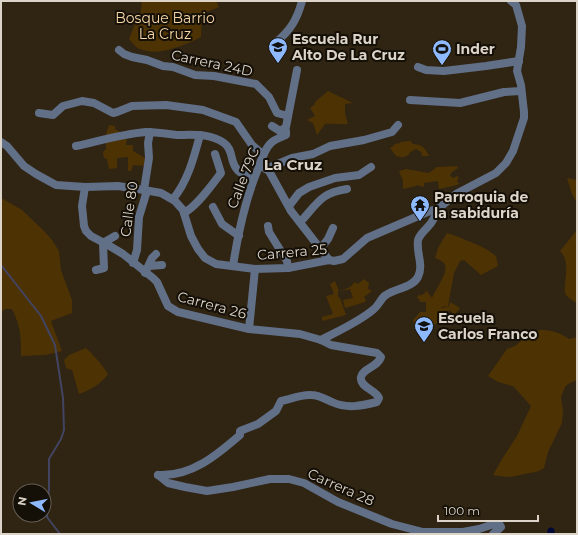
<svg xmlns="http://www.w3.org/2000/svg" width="578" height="535" font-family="Montserrat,sans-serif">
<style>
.green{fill:#4d3204}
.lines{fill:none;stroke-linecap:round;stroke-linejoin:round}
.stream{stroke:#424461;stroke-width:2}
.canal{stroke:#000734;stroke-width:7}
.minor{stroke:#616f87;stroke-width:8}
.labels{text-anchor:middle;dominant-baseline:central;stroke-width:4;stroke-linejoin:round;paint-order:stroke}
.park-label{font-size:14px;fill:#f8d6a7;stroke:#140f07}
.poi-label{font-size:14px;font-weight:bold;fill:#dcd4c9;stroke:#140f07;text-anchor:start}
.street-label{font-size:14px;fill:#dcd4c9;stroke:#140f07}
.neighbourhood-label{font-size:15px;font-weight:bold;fill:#dcd4c9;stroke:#140f07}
</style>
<rect width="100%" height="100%" fill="#302413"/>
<g class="green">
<path d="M142,1H216L219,7L202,14L201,37C185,45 159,57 140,49C136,48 132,42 129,39L135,24L140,17Z"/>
<path d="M328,91L353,103L345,104V113L348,124C340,125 333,123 325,124L317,135L313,123L307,120L315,116L310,108L315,104V102Z"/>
<polygon points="109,125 115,126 115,129 120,132 106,138 106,134"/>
<polygon points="127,136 126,145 133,145 133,151 147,159 146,166 133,165 131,171 128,171 128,157 117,158 117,168 109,169 107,159 104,158 103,152 106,149 106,141"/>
<path d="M409,140L413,144C422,144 426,149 429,156H422L421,152L416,149L409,153V155L401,158V157L396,156L390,148L392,147L395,144L400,143L401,142L409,141Z"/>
<polygon points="457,166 458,168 451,173 450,176 454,178 457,176 459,178 457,180 458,183 460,183 457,185 439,189 438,181 424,183 424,187 417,185 416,186 403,189 403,181 399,171 406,169 429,173 437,167"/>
<polygon points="567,178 577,180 577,203 572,194"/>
<path d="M1,199H3L22,210L43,230L52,240L59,251L61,270L72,300V313L51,321L62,351L46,355L21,356C21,337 21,327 12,309H5L1,312Z"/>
<path d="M577,230V303C574,301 568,298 566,295C561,287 573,263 560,251Z"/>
<path d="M447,233C455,235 461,238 468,241C480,246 486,248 496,256L498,266L481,275L464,260L460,261L454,273L448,306L441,307L432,298L442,308L449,306L450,302L460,308L454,315L450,310L436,324L422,328L416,332L413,320L420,312H426V302H420V300L417,298L419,294L420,296L425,293L426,290L432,298C435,290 450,271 444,263C442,261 438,259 435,258L438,248Z"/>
<polygon points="364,279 369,283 368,289 372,291 364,297 366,300 365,302 345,308 343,300 353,298 350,289 340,291 350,287 355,282 358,284"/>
<polygon points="335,281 339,291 338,292 338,297 340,298 346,315 322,321 322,317 333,314 326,296 334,294 330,284"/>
<path d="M540,330C551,330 559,332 569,339L577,337V380L568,384L565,387L561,397L563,411L562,423L548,452L544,468C537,473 533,472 525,474C512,477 507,478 493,475L502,459L517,436L531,406L513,386L498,382L488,376L507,349L515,346L529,334Z"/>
<path d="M86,348C94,356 102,364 108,374C101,384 91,390 79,394L72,370L66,368L64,360L69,355Z"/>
</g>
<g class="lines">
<polyline class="stream" points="1,265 41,316 55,345 63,398 64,430 61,439 49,459 49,489 47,517 60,534"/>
<polyline class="canal" points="551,531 551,534"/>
<g class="minor">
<path d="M275,43C290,31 297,20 302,1"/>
<polyline points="119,50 124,54 132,57 147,60 163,66 173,67 195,75 214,76 256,84 269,97 277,113 288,116"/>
<polyline points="418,67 426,70 444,71 486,66 519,61"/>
<polyline points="410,100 460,103 504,92 521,91"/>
<polyline points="39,113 53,115 63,106 82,101 94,103 113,113 117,112 132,106 166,105 203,110 236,122 252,145 260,152 264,154"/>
<polyline points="272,126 280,131"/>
<polyline points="1,142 7,146 24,166 36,174 56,185 85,187 118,186 144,190 161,193 175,201 183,210 191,236 198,249 205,258 216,264 255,269 288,268 329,260 334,261 343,259 367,238 430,211 438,209 456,194 496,173 506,163 513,151 524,118 524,112 521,85 517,71 521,47 522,26 516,5 511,1"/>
<path d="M76,146C99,141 122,134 146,132C156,132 167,134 177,135C193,135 210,133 224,143C233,149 230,160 236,168C240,174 247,176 254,178"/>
<polyline points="263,167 269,171 291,211 329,260"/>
<polyline points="266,169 292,158 313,154 330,146 364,140 392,132 398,125"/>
<path d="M85,187L82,206L84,226L86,231L91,236L108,245L123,254L153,278L157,282L168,306L178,312L249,329L300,334L321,340L331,345L377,353L381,357C378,367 363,368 361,377C359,387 376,390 379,398L377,402C361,406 347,409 332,402C325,399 319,395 311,395C302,394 291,399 281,401L276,411L258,424L240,431V435C217,455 191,477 158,475"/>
<path d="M173,199C188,181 194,157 200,135"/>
<polyline points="289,206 299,193 309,187 335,178 359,175 371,167"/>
<polyline points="213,207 222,224 239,236"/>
<path d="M184,213C197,206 212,185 221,173L215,154"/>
<path d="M299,221L303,219C319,201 322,193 347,189"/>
<polyline points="268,226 269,232 287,261 288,268"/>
<polyline points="320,249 328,239 333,228"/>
<polyline points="133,263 137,250 139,217 146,194 144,190 149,158 148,143 150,132"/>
<polyline points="149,266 162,265"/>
<path d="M233,266C238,233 245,200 258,169C261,160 265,148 272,142C276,139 282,137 286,135V131H280L286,127L297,70"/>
<polyline points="96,270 104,268 103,243 115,236"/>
<polyline points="145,273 152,258 156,254"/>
<polyline points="249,329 255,269"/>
<path d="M321,340C338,331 359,322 374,309C379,305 381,298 386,295C396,288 412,288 418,277C424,265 416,253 418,240C420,233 427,229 431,223C434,219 436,214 438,209"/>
<polyline points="158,475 168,483 185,487 207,491 233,487 270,479 289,479 304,483 338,502 392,524 423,532 463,532 479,529 494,524 500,525 501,527 493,534"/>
</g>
</g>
<defs>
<symbol id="school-pin" viewBox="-11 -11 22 30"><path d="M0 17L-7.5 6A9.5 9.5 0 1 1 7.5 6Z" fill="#8eb9fd" stroke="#140f07"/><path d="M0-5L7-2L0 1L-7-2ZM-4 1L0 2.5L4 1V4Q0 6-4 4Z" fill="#111"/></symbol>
<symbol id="stadium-pin" viewBox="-11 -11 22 30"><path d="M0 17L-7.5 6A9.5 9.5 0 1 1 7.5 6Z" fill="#8eb9fd" stroke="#140f07"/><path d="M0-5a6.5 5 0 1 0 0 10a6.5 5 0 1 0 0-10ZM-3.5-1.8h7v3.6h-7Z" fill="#111"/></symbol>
<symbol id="temple-pin" viewBox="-11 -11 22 30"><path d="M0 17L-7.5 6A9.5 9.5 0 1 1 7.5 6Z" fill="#8eb9fd" stroke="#140f07"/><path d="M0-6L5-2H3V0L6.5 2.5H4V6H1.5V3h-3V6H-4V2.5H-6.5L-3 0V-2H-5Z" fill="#111"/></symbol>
</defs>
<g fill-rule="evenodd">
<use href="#school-pin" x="267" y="36" width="22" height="30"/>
<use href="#stadium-pin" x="431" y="38" width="22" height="30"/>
<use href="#temple-pin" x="409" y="194" width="22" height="30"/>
<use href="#school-pin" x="413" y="315" width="22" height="30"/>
</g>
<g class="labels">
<g class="park-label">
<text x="165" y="18">Bosque Barrio<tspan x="165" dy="16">La Cruz</tspan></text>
</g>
<g class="poi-label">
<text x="292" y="39">Escuela Rur<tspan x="292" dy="16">Alto De La Cruz</tspan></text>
<text x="456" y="49">Inder</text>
<text x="434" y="197">Parroquia de<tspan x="434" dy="16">la sabiduría</tspan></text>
<text x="438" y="318">Escuela<tspan x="438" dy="16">Carlos Franco</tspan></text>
</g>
<g class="street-label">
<text transform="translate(212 63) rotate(12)">Carrera 24D</text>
<text transform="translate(243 178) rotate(-69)">Calle 79C</text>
<text transform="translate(129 209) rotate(-82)">Calle 80</text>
<text transform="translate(292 252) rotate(-5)">Carrera 25</text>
<text transform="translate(212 305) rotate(15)">Carrera 26</text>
<text transform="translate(341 487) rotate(24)">Carrera 28</text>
</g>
<g class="neighbourhood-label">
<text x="293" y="164">La Cruz</text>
</g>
</g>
<rect width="578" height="535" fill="none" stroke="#dcd4c9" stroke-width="4"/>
<g transform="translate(32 503) rotate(280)"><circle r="19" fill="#140f07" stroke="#645e55"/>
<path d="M0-3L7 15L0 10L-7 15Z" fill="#8eb9fd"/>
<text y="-6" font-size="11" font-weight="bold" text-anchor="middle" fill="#dcd4c9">N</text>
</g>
<path d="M438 515v6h100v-6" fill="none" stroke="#dcd4c9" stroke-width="2"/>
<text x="444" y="515" font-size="12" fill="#dcd4c9" stroke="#140f07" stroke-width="3" paint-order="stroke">100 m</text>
</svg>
